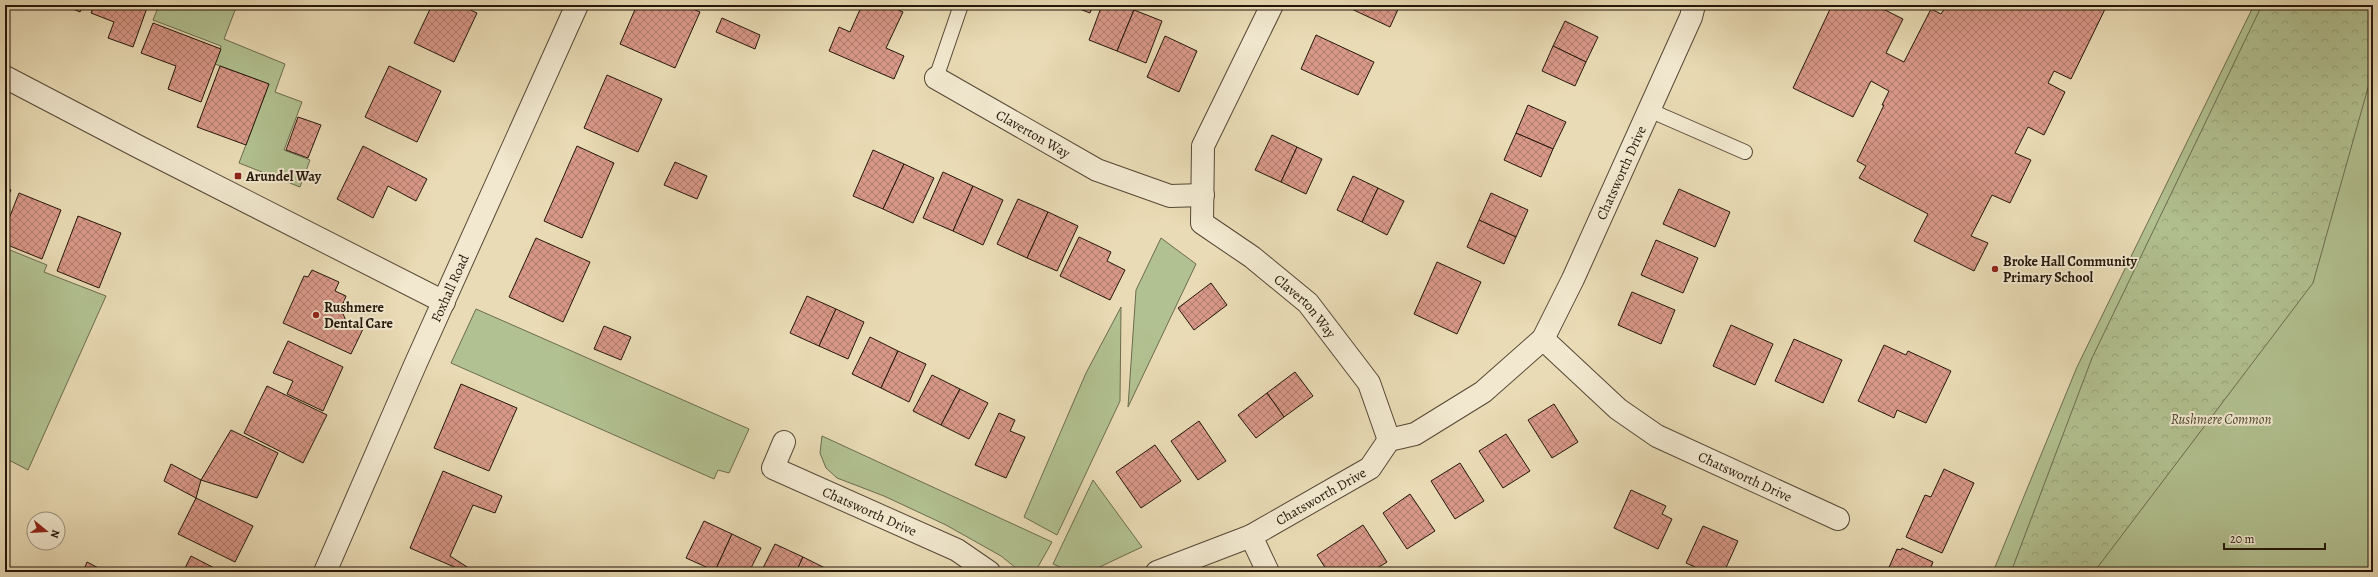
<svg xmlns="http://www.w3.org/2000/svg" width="2378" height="577" font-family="Alegreya,serif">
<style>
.green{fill:#b2c191;stroke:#6b6c4e}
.forest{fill:url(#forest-crowns);stroke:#6b6c4e}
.building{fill:url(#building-cross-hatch);stroke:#24170a}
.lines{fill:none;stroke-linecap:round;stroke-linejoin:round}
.service-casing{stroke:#554835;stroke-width:16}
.minor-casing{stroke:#554835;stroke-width:24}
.tertiary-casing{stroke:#554835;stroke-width:24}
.service{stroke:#f1e8cf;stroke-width:14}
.minor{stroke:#f1e8cf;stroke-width:22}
.tertiary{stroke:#f1e8cf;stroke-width:22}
.poi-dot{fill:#8f2418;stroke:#f1e8cf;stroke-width:1.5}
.labels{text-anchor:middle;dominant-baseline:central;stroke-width:4;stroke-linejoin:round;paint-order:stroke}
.street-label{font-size:14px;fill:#24170a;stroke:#f1e8cf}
.poi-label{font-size:14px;font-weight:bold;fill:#24170a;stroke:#f1e8cf;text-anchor:start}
.park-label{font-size:14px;font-style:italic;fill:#4f4a32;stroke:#f1e8cf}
</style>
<defs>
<pattern id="forest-crowns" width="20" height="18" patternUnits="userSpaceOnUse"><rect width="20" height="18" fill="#b2c191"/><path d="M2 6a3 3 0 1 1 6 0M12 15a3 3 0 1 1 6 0" fill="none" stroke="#99a57c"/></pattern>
<pattern id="building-cross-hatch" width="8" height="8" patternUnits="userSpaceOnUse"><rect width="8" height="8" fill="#d89888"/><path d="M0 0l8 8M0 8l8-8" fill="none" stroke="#af7b6d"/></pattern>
</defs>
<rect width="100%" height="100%" fill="#e9dbb5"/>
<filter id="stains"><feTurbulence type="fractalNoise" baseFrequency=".005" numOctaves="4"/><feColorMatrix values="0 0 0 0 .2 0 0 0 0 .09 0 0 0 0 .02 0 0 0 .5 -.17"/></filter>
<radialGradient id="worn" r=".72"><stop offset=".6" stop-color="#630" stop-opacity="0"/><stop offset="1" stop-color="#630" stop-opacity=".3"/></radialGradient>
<g class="green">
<polygon points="159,5 237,5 224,39 285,64 275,92 302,102 284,150 310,160 300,187 239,163 269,84 215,64 221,46 153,20"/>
<polygon points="2254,5 2373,5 2373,572 1993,572 2077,367"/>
<polygon points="1161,238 1196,264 1128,407 1136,290"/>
<polygon points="5,248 47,265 44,272 106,296 28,470 5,458"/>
<polygon points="1121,307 1120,401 1057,535 1024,517 1086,373"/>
<polygon points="476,309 749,429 729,473 718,470 714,479 451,363"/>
<polygon points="822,436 1052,542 1035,572 1021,572 1001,556 946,525 884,496 837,478 826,468 820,453"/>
<polygon points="1093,480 1142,547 1089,572 1072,572 1053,564"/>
</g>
<polygon class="forest" points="2262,5 2373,5 2373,70 2313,283 2094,572 2011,572 2092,358"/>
<g class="building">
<polygon points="63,5 83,5 80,12"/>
<polygon points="94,5 148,5 133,47 108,38 114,22 91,13"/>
<polygon points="432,5 460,5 477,13 454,62 414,43"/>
<polygon points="637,5 683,5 700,12 675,68 620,44"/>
<polygon points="862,5 888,5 903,12 886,48 904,56 894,79 829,51 839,27 850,32"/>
<polygon points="1069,5 1093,5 1090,13"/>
<polygon points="1102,5 1121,5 1134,10 1117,51 1089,40"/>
<polygon points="1343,5 1400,5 1390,27"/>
<polygon points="1832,5 1875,5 1903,19 1886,53 1904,62 1931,9 1941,14 1947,5 2107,5 2071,79 2054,71 2048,83 2065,92 2044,135 2028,127 2015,153 2031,160 2010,203 1992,195 1971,236 1988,243 1974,271 1914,241 1928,214 1859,178 1866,166 1857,161 1884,105 1882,105 1889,91 1871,81 1853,117 1793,88"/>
<polygon points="1134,10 1162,21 1146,63 1117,51"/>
<polygon points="722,18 760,35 755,49 716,32"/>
<polygon points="1565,21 1598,37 1586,62 1553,46"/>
<polygon points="153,23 221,49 201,102 168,89 176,66 141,53"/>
<polygon points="1316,35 1374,62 1358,95 1301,69"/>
<polygon points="1165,36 1197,51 1179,92 1147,77"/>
<polygon points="1553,46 1586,62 1575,86 1542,71"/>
<polygon points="220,66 269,84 246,145 197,127"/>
<polygon points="389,66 441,91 417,142 365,117"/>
<polygon points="607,75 662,99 638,152 584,128"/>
<polygon points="1528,105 1566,122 1553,149 1516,133"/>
<polygon points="298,117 321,125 308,158 286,150"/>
<polygon points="1516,133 1553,149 1541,177 1504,160"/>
<polygon points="1272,135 1297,147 1281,182 1255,170"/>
<polygon points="363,146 427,179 416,201 388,186 373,218 337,199"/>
<polygon points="577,146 614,163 582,238 544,221"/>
<polygon points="1297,147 1322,159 1306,194 1281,182"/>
<polygon points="873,150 904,164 883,209 853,196"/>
<polygon points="675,162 707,176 697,199 664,185"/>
<polygon points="904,164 934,178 913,223 883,209"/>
<polygon points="943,172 973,186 953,231 923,218"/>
<polygon points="1353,176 1378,188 1362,222 1337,210"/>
<polygon points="973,186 1003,200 983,245 953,231"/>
<polygon points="5,187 11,190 5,203"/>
<polygon points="1378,188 1404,201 1387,235 1362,222"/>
<polygon points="1679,189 1730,212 1715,247 1663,224"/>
<polygon points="19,193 61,210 42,259 5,244 5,229"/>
<polygon points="1491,193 1528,210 1516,237 1479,220"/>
<polygon points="1018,199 1048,212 1027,258 997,244"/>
<polygon points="1048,212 1078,226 1057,271 1027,258"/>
<polygon points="78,216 121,233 99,288 57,271"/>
<polygon points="1479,220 1516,237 1504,264 1467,247"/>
<polygon points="1079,237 1111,252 1107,261 1125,270 1110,300 1060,276"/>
<polygon points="536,238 590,262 563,322 509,297"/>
<polygon points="1656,240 1698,258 1683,293 1641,275"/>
<polygon points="1437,262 1481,282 1457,334 1414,314"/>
<polygon points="312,270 339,282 335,291 346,296 341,309 346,321 363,329 351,354 283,323 304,276 308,277"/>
<polygon points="1211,283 1227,305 1194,330 1178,308"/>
<polygon points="1632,292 1675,310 1661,344 1618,325"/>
<polygon points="807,296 836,309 819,346 790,333"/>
<polygon points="836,309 864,322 848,359 819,346"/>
<polygon points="1731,325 1773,344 1755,385 1713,366"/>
<polygon points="604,326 631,337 621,360 594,349"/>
<polygon points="870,337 898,351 881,388 852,374"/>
<polygon points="1794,339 1842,360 1823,403 1775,381"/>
<polygon points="288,341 343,367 323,411 287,394 293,381 273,373"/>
<polygon points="1884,345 1906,355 1908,351 1951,371 1926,423 1897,410 1894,418 1858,401"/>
<polygon points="898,351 926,364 909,402 881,388"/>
<polygon points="1295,372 1313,396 1284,417 1267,393"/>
<polygon points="932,375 960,389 941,425 913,411"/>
<polygon points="461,384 517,408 489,471 434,448"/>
<polygon points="267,386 327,415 303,463 244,433"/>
<polygon points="960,389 988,403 969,439 941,425"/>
<polygon points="1267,393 1284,417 1256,438 1238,415"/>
<polygon points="1554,404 1578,442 1552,458 1528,420"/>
<polygon points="999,413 1015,420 1010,431 1025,437 1006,478 975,465"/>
<polygon points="1199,421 1226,461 1198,480 1171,441"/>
<polygon points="231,430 278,453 257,498 201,480"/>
<polygon points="1506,434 1530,471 1503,488 1479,451"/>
<polygon points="1155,445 1181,481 1141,508 1116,472"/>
<polygon points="1460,463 1484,501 1455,519 1431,481"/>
<polygon points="171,464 201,480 196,498 164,481"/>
<polygon points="1944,469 1974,483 1942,553 1906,537 1925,495 1931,497"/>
<polygon points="443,471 502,496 495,513 473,505 450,556 475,572 466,572 410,548"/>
<polygon points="1631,490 1666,506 1662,514 1672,519 1658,549 1614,528"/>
<polygon points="1410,494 1435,531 1407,549 1383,513"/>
<polygon points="196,498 253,526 235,562 178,534"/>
<polygon points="704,521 732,534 715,571 686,558"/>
<polygon points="1363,525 1387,562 1371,572 1328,572 1317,555"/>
<polygon points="1703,526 1738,541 1724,572 1706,572 1686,563"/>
<polygon points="732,534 761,548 749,572 715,571"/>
<polygon points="775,544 803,557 796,572 761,572"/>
<polygon points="1902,548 1933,562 1929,572 1887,572 1897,549 1901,550"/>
<polygon points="191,556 222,572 183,572"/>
<polygon points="803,557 831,571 831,572 796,572"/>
<polygon points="87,562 106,572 83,572"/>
</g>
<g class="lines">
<defs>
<g id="service">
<polyline points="936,78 961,5"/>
<polyline points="1649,110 1745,152"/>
</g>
<g id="minor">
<path id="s1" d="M1272,5L1203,146L1202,223L1252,257L1308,303L1369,383L1389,440"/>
<polyline points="5,77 139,147 444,302"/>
<path id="s2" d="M936,78L1097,170L1170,196L1203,195"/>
<path id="s3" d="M1543,339L1618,409L1657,436L1838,519"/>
<path id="s4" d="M784,442L773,468L957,550L989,572"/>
<polyline points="1251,536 1268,572"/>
<path id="s5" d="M1157,572L1251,536L1370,468L1389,440L1415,434L1483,392L1543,339L1573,279L1691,17L1694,5"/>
</g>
<g id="tertiary">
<path id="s6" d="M325,572L415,365L577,5"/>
</g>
</defs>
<use href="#service" class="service-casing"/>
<use href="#minor" class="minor-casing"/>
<use href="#tertiary" class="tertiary-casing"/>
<use href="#service" class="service"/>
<use href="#minor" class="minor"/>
<use href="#tertiary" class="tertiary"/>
</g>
<g class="poi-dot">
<rect x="234" y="172" width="8" height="8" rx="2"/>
<circle cx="1995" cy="269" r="4"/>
<circle cx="316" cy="315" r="4"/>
</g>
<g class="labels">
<g class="street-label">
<text stroke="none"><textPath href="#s2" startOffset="112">Claverton Way</textPath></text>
<text stroke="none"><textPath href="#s5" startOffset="642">Chatsworth Drive</textPath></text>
<text stroke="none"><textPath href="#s6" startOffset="310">Foxhall Road</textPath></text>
<text stroke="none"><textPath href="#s1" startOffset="367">Claverton Way</textPath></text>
<text stroke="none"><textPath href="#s3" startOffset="247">Chatsworth Drive</textPath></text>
<text stroke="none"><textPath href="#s5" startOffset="181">Chatsworth Drive</textPath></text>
<text stroke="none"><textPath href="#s4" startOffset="134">Chatsworth Drive</textPath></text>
</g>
<g class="poi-label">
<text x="246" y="176">Arundel Way</text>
<text x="2003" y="261">Broke Hall Community<tspan x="2003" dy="16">Primary School</tspan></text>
<text x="324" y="307">Rushmere<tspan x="324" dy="16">Dental Care</tspan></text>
</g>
<g class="park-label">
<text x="2221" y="419">Rushmere Common</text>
</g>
</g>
<rect width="2378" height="577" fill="none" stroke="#e9dbb5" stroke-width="20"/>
<rect x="6" y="6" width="2366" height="565" fill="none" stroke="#24170a" stroke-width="2"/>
<rect x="10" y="10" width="2358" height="557" fill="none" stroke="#24170a"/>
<g transform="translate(46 531) rotate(108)"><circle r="19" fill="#f1e8cf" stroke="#9f9480"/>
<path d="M0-3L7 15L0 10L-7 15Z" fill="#8f2418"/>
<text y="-6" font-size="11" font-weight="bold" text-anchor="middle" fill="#24170a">N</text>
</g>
<path d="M2224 543v6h101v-6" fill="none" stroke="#24170a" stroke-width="2"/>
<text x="2230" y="543" font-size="12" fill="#24170a" stroke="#f1e8cf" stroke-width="3" paint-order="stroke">20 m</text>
<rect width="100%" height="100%" filter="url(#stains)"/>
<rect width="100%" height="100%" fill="url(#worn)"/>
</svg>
